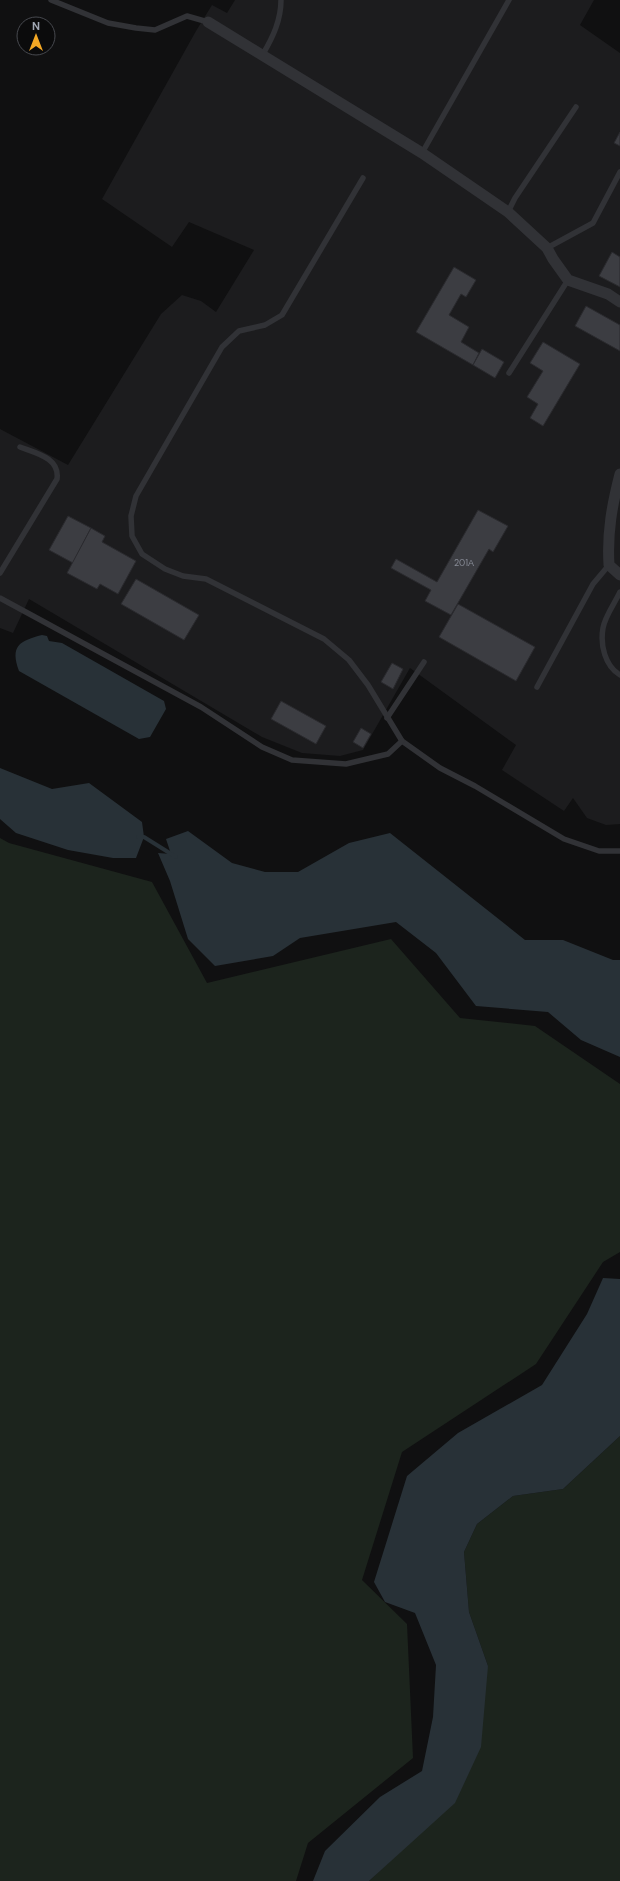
<svg xmlns="http://www.w3.org/2000/svg" width="620" height="1881" font-family="'DM Sans',sans-serif">
<style>
.built{fill:#1c1c1e}
.green{fill:#1c241d}
.water{fill:#283137}
.lines{fill:none;stroke-linecap:round;stroke-linejoin:round}
.stream{stroke:#283137;stroke-width:4}
.building{fill:#3c3d42;stroke:#2a2a2e}
.lane{stroke:#313236;stroke-width:5.5}
.street{stroke:#313236;stroke-width:11}
.labels{text-anchor:middle;dominant-baseline:central;stroke-width:3.5;stroke-linejoin:round;paint-order:stroke}
.number-label{font-size:9px;fill:#888c97}
</style>
<rect width="100%" height="100%" fill="#101011"/>
<polygon class="built" points="235,0 594,0 580,25 620,53 620,824 606,825 587,818 573,798 564,811 502,770 516,745 410,668 363,750 340,756 302,753 262,737 29,599 13,633 0,628 0,429 68,465 161,314 182,295 201,301 216,312 254,250 189,222 172,247 102,199 196,31 212,5 227,13"/>
<g class="green">
<polygon points="0,838 9,843 152,882 207,983 391,939 460,1018 535,1026 620,1084 620,1252 603,1262 536,1364 402,1452 362,1580 407,1624 413,1758 308,1843 296,1881 0,1881"/>
<polygon points="620,1436 620,1881 369,1881 401,1851 488,1666 469,1612 464,1552 477,1524 513,1496 563,1489"/>
</g>
<g class="water">
<path d="M42,635L47,636L49,641L62,643L164,701L166,709L150,737L139,739L19,671C10,646 19,641 42,635Z"/>
<polygon points="0,768 52,789 89,783 142,822 144,837 136,858 113,858 68,850 16,833 0,819"/>
<polygon points="188,831 232,863 265,872 298,872 349,843 390,833 525,940 563,940 613,960 620,960 620,1057 581,1040 548,1012 476,1006 436,953 396,922 300,938 273,956 215,966 188,939 170,881 158,853 171,854 166,839"/>
<polygon points="603,1278 620,1279 620,1436 563,1489 513,1496 477,1524 464,1552 469,1612 488,1666 481,1747 455,1803 369,1881 313,1881 325,1851 380,1797 422,1771 433,1717 436,1665 415,1613 385,1602 374,1582 407,1476 458,1433 542,1385 587,1314"/>
</g>
<g class="lines">
<polyline class="stream" points="138,837 144,837 176,857"/>
</g>
<g class="building">
<polygon points="620,132 620,146 614,143"/>
<polygon points="612,252 620,257 620,287 599,276"/>
<polygon points="454,267 476,280 466,297 461,294 449,315 469,327 461,342 479,353 473,365 416,332"/>
<polygon points="586,306 620,325 620,351 575,326"/>
<polygon points="543,342 580,364 543,426 530,418 538,404 527,397 543,371 530,363"/>
<polygon points="482,349 504,362 495,378 473,365"/>
<polygon points="478,510 508,526 493,552 489,549 451,615 425,601 431,590 391,568 396,559 437,582"/>
<polygon points="68,516 91,528 73,563 49,550"/>
<polygon points="91,528 105,536 102,542 136,561 118,594 100,584 97,589 67,573"/>
<polygon points="136,579 199,615 184,640 121,604"/>
<polygon points="458,604 535,647 516,681 439,637"/>
<polygon points="392,663 403,669 393,689 381,682"/>
<polygon points="281,701 326,726 316,744 271,719"/>
<polygon points="361,728 371,734 363,748 353,742"/>
</g>
<g class="lines">
<g class="lane">
<polyline points="51,0 108,23 136,28 155,30 187,16 208,22"/>
<path d="M263,54C273,37 281,20 281,0"/>
<polyline points="422,153 509,0"/>
<polyline points="363,178 282,315 265,325 239,331 222,347 136,496 131,516 132,536 142,554 165,569 183,576 206,579 324,639 349,660 368,685 402,741 440,768 475,786 564,839 599,851 620,851"/>
<polyline points="508,212 515,198 576,107"/>
<polyline points="547,248 593,223 620,172"/>
<polyline points="509,373 568,280"/>
<path d="M0,573L57,479C60,458 36,453 20,447"/>
<path d="M620,592C615,603 605,616 603,628C600,645 605,666 620,675"/>
<polyline points="0,598 201,707 262,747 292,760 346,764 388,754 402,741"/>
<polyline points="537,687 593,584 609,565"/>
<polyline points="387,718 424,662"/>
</g>
<g class="street">
<polyline points="208,22 422,153 508,212 547,248 553,259 568,280 608,294 620,302"/>
<path d="M620,474C612,505 607,533 609,565L620,575"/>
</g>
</g>
<g class="labels">
<g class="number-label">
<text x="464" y="563">201А</text>
</g>
</g>
<g transform="translate(36 36)"><circle r="19" fill="#0b0b0c" stroke="#47494f"/>
<path d="M0-3L7 15L0 10L-7 15Z" fill="#f4a825"/>
<text y="-6" font-size="11" font-weight="bold" text-anchor="middle" fill="#a1a7b3">N</text>
</g>
</svg>
